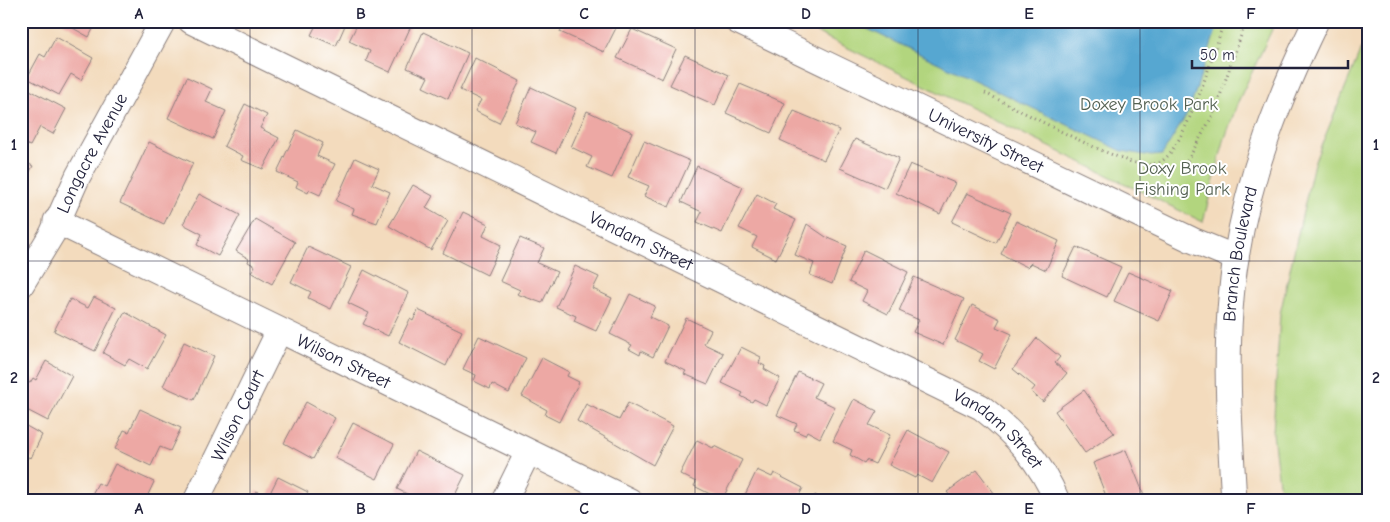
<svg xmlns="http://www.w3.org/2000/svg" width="1390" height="522" font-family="'Comic Neue',sans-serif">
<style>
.green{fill:#b2d57e;stroke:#6a7c5c}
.water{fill:#56a7d1;stroke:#3c6486}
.building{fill:#eda8a4}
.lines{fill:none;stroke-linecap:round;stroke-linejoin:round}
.minor-casing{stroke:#8a7e7c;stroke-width:27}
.path{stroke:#8a7e7c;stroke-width:3;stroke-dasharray:1 4;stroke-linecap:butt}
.minor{stroke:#fff;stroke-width:25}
.grid{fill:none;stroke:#22223b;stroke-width:1;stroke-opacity:0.55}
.labels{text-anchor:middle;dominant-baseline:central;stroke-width:4;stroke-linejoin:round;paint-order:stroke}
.park-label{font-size:18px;fill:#546152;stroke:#fff}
.street-label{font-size:18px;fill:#22223b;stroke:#fff}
.neatline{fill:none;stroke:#22223b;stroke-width:2}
.grid-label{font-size:16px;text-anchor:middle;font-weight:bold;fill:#22223b}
</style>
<rect width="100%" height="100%" fill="#fff"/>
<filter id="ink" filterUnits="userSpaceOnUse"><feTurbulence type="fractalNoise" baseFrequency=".02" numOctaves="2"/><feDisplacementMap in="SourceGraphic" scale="10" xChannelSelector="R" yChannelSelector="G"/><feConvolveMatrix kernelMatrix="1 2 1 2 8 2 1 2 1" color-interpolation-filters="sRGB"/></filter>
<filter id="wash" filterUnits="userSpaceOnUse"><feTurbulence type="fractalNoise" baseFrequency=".0096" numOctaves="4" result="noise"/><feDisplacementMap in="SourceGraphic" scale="20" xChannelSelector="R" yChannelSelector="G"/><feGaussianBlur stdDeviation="1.12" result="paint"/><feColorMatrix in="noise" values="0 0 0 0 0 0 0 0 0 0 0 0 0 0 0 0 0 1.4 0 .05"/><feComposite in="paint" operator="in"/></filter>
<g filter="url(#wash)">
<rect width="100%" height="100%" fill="#f3dbbd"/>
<g class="green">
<polygon points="793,21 1276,21 1238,102 1224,141 1203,222"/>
<polygon points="1369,30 1369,501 1281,501 1273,433 1280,314 1314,163"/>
</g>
<polygon class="water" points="851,21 1219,21 1189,111 1162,155 1151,156 1122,151"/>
<g id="blocks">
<g class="building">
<polygon points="60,21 97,21 89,37"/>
<polygon points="308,21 347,21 336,46 311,35 316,25"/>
<polygon points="359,21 400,21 411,26 390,72 366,61 370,51 349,41"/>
<polygon points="565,21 617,21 619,22 604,52 560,32"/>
<polygon points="632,29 676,49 662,79 617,58"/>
<polygon points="423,32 468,53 448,99 423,87 428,77 407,68"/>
<polygon points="56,37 93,58 81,80 71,74 59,95 27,78 40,54 45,57"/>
<polygon points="685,55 729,75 715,105 670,85"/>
<polygon points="475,58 520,81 499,123 475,111 481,100 460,90"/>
<polygon points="187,77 212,89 206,102 226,111 213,139 168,118"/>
<polygon points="740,84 785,103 771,133 726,113"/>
<polygon points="531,87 576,108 556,153 531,142 536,132 515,123"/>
<polygon points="26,88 66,109 53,134 40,127 30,146 21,142 21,97"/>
<polygon points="245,104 267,115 260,128 279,138 263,169 241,160 243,156 224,146"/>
<polygon points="587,111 632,132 612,178 587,167 592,157 571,147"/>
<polygon points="794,111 839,130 824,160 780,140"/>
<polygon points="297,130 323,143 317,156 335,164 320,195 309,190 308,193 296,187 298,182 277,172"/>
<polygon points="855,139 899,158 885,188 840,168"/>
<polygon points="644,141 690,161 669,207 644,196 649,186 628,177"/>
<polygon points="149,142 193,163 164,224 120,203"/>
<polygon points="355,158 379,169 372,184 390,192 377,223 352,214 354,209 336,201"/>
<polygon points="21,160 33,166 21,187"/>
<polygon points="910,164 955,183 940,214 896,193"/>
<polygon points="697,166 743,187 722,233 697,222 702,212 681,202"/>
<polygon points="413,185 433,196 426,208 448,221 431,250 389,226"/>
<polygon points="967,193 1011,213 996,243 952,222"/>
<polygon points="199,194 240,215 218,256 197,245 202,234 183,224"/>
<polygon points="757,194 776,204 773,209 796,220 776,259 752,247 757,237 739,228"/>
<polygon points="463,212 488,224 483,236 501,245 487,275 443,253"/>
<polygon points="255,219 295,242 272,284 251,272 255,266 248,262 249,259 236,251"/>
<polygon points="1016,221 1059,241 1046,270 1031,263 1027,267 1001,254"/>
<polygon points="807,224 826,237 847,246 832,284 810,275 814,263 795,255"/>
<polygon points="520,238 544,248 537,263 557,272 542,303 517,294 520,290 500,281"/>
<polygon points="308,247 351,267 331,309 308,298 311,292 291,282"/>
<polygon points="1076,247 1121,267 1107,297 1062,276"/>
<polygon points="864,250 908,272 888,314 862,301 867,291 849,282"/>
<polygon points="575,266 599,277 593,289 612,298 596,331 574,321 576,316 556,307"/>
<polygon points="364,270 409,293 388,336 363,324 369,313 348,303"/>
<polygon points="1128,272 1173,291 1159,321 1114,301"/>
<polygon points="914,277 964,299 943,345 913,332 919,320 899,311"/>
<polygon points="630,294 655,306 650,317 668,326 653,357 641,351 640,355 629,349 632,345 610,334"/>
<polygon points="94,297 116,308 95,351 54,331 70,299 88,308"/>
<polygon points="972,305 1000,319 996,327 1012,334 994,369 979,361 983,354 955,340"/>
<polygon points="418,310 462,331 446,366 399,342 410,319 413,321"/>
<polygon points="125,312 166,335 147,369 129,359 125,365 103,353"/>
<polygon points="686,318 711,330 704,344 723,353 708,384 684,374 686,371 665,361"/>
<polygon points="479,336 526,358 509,393 492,384 490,389 474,381 476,375 463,369"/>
<polygon points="1037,338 1060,357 1055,363 1067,373 1043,402 1031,392 1035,387 1013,369"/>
<polygon points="184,342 214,356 194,400 163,386"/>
<polygon points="741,347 761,357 759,363 765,366 764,369 780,378 766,405 754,399 752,402 741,396 743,393 722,383"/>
<polygon points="542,358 569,372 567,376 579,382 559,422 545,415 547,410 522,396"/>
<polygon points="46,361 72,376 48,421 21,407 21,388 25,381 30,383 33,378 36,380"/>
<polygon points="798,372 821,383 814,397 835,407 820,438 807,431 805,435 794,430 797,424 777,415"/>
<polygon points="1084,390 1114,433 1085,453 1055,411"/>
<polygon points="854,399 877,411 869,425 890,435 875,464 866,460 864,463 850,455 852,450 833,441"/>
<polygon points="306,402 335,418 313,459 284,443"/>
<polygon points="628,403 673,426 653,465 577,421 586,404 619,420"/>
<polygon points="140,409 181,428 170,451 160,447 151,466 115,449 124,430 129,432"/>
<polygon points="21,423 42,435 31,458 28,457 21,469"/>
<polygon points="353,423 394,444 377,479 335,458"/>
<polygon points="908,430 949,452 932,483 917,475 915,478 889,465"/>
<polygon points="697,440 713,448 714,446 742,460 722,500 694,486 696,482 680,474"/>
<polygon points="1126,450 1144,495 1129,501 1108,501 1093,463"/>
<polygon points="416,451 465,475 452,501 421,501 397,489"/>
<polygon points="115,464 154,482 145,501 94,501 96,496 92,494 98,483 104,486"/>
<polygon points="757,470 772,477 774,473 803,488 796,501 742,501"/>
<polygon points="977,470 1000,501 954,501 947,492"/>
<polygon points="278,477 308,492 303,501 251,501 256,491 268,497"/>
<polygon points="815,495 825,501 812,501"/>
</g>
</g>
</g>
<g filter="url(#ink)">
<use href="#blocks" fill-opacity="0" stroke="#8a7e7c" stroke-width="1"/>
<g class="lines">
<defs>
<g id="minor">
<path id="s1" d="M191,21L981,407C1014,433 1041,461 1057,501"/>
<path id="s2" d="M737,21L1192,240L1236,258"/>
<path id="s3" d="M56,221L630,501"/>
<path id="s4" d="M21,285L52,234L78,176L163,21"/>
<path id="s5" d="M196,501L279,331"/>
<polyline points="504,501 528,452"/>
<path id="s6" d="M1234,501C1229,420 1223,338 1236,258C1249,174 1279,97 1316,21"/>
</g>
</defs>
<use href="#minor" class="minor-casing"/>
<g class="path">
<path d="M985,93C1030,115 1076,141 1123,159C1132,163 1150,167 1160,162C1185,150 1215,49 1224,21"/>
<polyline points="1185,165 1214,113 1246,21"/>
</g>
<use href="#minor" class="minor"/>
</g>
</g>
<path class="grid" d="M250,21V501M472,21V501M695,21V501M918,21V501M1140,21V501M21,261H1369"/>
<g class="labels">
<g class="park-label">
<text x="1149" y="104">Doxey Brook Park</text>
<text x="1182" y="168">Doxy Brook<tspan x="1182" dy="21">Fishing Park</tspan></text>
</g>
<g class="street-label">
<text stroke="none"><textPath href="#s2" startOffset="276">University Street</textPath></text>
<text stroke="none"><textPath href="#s4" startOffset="150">Longacre Avenue</textPath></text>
<text stroke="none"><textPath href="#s1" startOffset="501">Vandam Street</textPath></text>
<text stroke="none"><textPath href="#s6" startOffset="248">Branch Boulevard</textPath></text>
<text stroke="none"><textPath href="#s3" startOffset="320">Wilson Street</textPath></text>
<text stroke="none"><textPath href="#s5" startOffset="95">Wilson Court</textPath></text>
<text stroke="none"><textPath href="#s1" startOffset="906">Vandam Street</textPath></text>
</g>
</g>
<rect width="1390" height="522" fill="none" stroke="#fff" stroke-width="55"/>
<path d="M1192 60v8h156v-8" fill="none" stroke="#22223b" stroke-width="2.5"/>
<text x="1200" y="60" font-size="15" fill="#22223b" stroke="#ffffff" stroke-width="4" paint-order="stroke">50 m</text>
<rect x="28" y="28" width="1334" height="466" class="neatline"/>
<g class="grid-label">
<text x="139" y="19">A</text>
<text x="361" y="19">B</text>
<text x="584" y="19">C</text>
<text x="806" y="19">D</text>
<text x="1029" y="19">E</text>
<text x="1251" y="19">F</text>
<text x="14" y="150">1</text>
<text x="1376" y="150">1</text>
<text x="14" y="383">2</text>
<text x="1376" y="383">2</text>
<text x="139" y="514">A</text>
<text x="361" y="514">B</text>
<text x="584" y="514">C</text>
<text x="806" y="514">D</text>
<text x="1029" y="514">E</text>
<text x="1251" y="514">F</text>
</g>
</svg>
